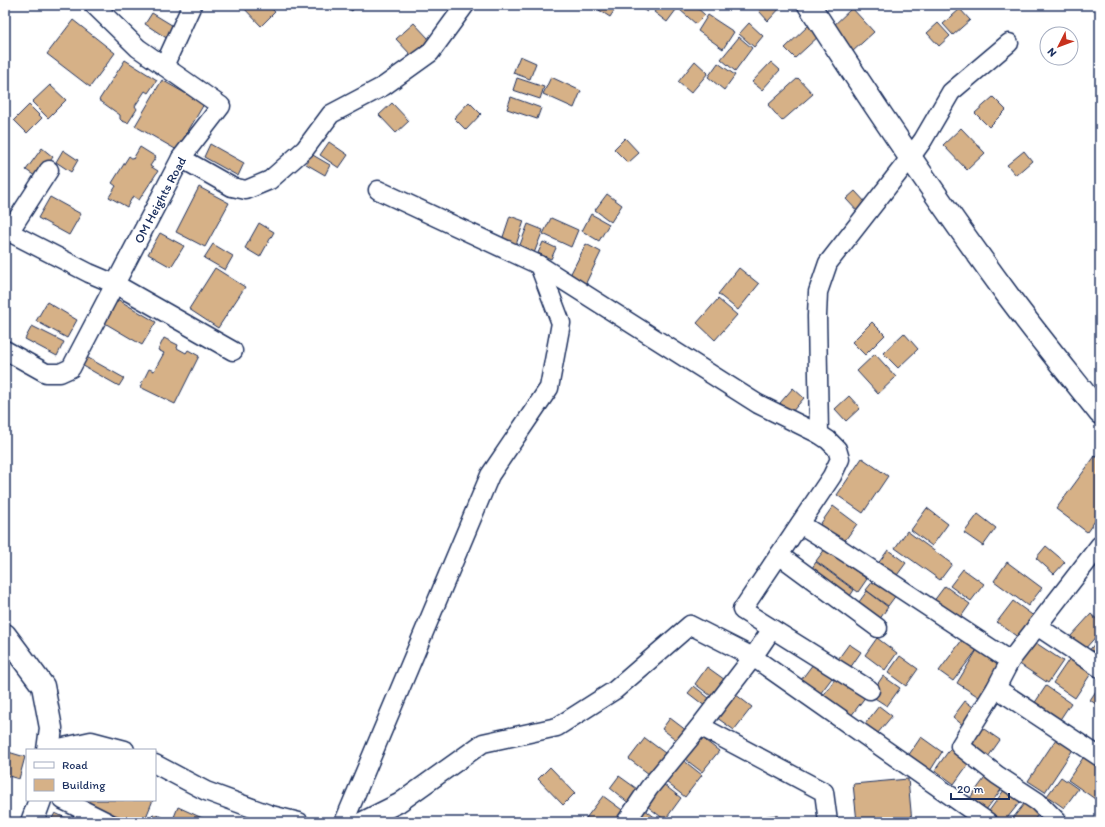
<svg xmlns="http://www.w3.org/2000/svg" width="1105" height="827" font-family="Itim,sans-serif">
<style>
.building{fill:#d6b187;stroke:#1b2f5e}
.lines{fill:none;stroke-linecap:round;stroke-linejoin:round}
.minor-casing{stroke:#1b2f5e;stroke-width:21}
.tertiary-casing{stroke:#1b2f5e;stroke-width:25}
.minor{stroke:#fff;stroke-width:18}
.tertiary{stroke:#fff;stroke-width:22}
.labels{text-anchor:middle;dominant-baseline:central;stroke-width:3;stroke-linejoin:round;paint-order:stroke}
.street-label{font-size:13px;fill:#1b2f5e;stroke:#fff}
</style>
<rect width="100%" height="100%" fill="#fff"/>
<filter id="ink" filterUnits="userSpaceOnUse"><feTurbulence type="fractalNoise" baseFrequency=".025" numOctaves="2"/><feDisplacementMap in="SourceGraphic" scale="8" xChannelSelector="R" yChannelSelector="G"/><feConvolveMatrix kernelMatrix="1 2 1 2 8 2 1 2 1" color-interpolation-filters="sRGB"/></filter>
<g filter="url(#ink)">
<g class="building">
<polygon points="241,5 268,5 275,12 261,26"/>
<polygon points="343,5 356,5 352,11"/>
<polygon points="602,5 618,5 610,17 599,10"/>
<polygon points="636,5 651,5 647,12"/>
<polygon points="659,5 669,5 676,10 667,22 654,12"/>
<polygon points="685,5 694,5 705,15 696,24 680,10"/>
<polygon points="764,5 783,5 768,21 759,11"/>
<polygon points="852,8 874,32 852,52 831,28"/>
<polygon points="960,9 970,20 953,35 943,24"/>
<polygon points="152,13 175,27 168,39 145,24"/>
<polygon points="708,15 734,32 723,49 698,31"/>
<polygon points="73,20 115,53 90,87 47,54"/>
<polygon points="414,23 429,39 412,56 396,39"/>
<polygon points="749,23 763,36 754,47 739,34"/>
<polygon points="938,23 950,36 939,46 927,33"/>
<polygon points="809,25 819,36 795,58 785,48"/>
<polygon points="739,37 752,48 735,71 721,59"/>
<polygon points="520,56 536,63 530,79 513,73"/>
<polygon points="125,60 157,80 148,93 145,91 135,106 137,109 128,123 122,121 120,119 120,115 99,100"/>
<polygon points="695,61 708,73 691,93 678,82"/>
<polygon points="771,62 780,70 762,90 752,82"/>
<polygon points="718,63 735,75 724,90 708,77"/>
<polygon points="551,77 581,91 574,108 543,94"/>
<polygon points="517,78 544,87 540,99 513,90"/>
<polygon points="798,78 813,94 782,121 768,105"/>
<polygon points="162,80 204,104 177,150 135,126"/>
<polygon points="50,85 66,100 48,118 32,102"/>
<polygon points="511,97 541,108 537,119 507,109"/>
<polygon points="993,97 1006,110 989,127 975,113"/>
<polygon points="469,102 481,114 466,130 454,118"/>
<polygon points="392,103 409,121 396,133 379,115"/>
<polygon points="29,105 42,118 27,133 14,120"/>
<polygon points="961,128 985,153 967,170 943,145"/>
<polygon points="625,138 639,153 628,163 614,149"/>
<polygon points="329,142 348,155 339,168 320,155"/>
<polygon points="210,144 244,163 238,176 204,157"/>
<polygon points="140,147 156,157 150,166 158,171 139,200 133,196 127,207 109,197 116,186 112,183 129,156 133,159"/>
<polygon points="42,148 53,157 38,178 26,170"/>
<polygon points="63,150 78,160 71,172 56,162"/>
<polygon points="1024,151 1032,161 1016,175 1007,165"/>
<polygon points="311,154 330,165 325,175 306,164"/>
<polygon points="199,187 229,203 205,247 176,232"/>
<polygon points="855,191 868,205 859,213 846,199"/>
<polygon points="607,194 622,205 611,222 595,210"/>
<polygon points="50,197 81,214 69,235 38,218"/>
<polygon points="591,214 609,224 599,241 582,231"/>
<polygon points="510,216 524,221 515,248 501,243"/>
<polygon points="551,218 578,230 571,247 543,234"/>
<polygon points="259,223 274,232 260,257 245,248"/>
<polygon points="528,224 543,230 533,256 518,250"/>
<polygon points="160,233 184,246 171,267 148,254"/>
<polygon points="543,242 556,248 551,259 538,253"/>
<polygon points="213,244 233,256 225,270 204,258"/>
<polygon points="586,244 601,252 584,287 568,279"/>
<polygon points="215,268 245,287 218,328 189,309"/>
<polygon points="739,268 759,284 738,310 718,294"/>
<polygon points="117,299 156,322 142,345 103,322"/>
<polygon points="718,299 737,315 715,340 697,323"/>
<polygon points="47,302 77,320 67,338 36,321"/>
<polygon points="872,322 885,335 865,355 852,342"/>
<polygon points="32,326 64,342 57,356 25,339"/>
<polygon points="904,333 918,349 898,368 883,353"/>
<polygon points="164,338 178,345 177,348 186,353 188,350 199,356 175,404 140,387 149,369 154,371 164,353 158,350"/>
<polygon points="875,354 896,377 878,394 857,371"/>
<polygon points="83,355 124,378 119,386 78,363"/>
<polygon points="793,388 804,398 791,413 780,403"/>
<polygon points="849,396 860,408 846,421 835,409"/>
<polygon points="1095,456 1100,460 1100,514 1087,532 1056,509"/>
<polygon points="862,458 888,476 863,513 837,495"/>
<polygon points="833,506 857,524 843,543 819,526"/>
<polygon points="927,508 948,524 932,546 911,530"/>
<polygon points="978,514 996,528 983,546 964,533"/>
<polygon points="907,531 952,564 940,580 895,548"/>
<polygon points="1046,546 1065,562 1054,574 1036,558"/>
<polygon points="825,549 867,579 858,592 816,561"/>
<polygon points="888,550 906,563 892,582 874,569"/>
<polygon points="816,562 854,590 846,602 808,574"/>
<polygon points="1007,562 1042,588 1028,606 994,581"/>
<polygon points="963,569 984,584 971,601 950,586"/>
<polygon points="878,575 899,591 888,606 866,590"/>
<polygon points="945,586 970,604 958,621 933,602"/>
<polygon points="867,591 888,607 877,623 856,606"/>
<polygon points="1013,601 1035,617 1019,638 997,622"/>
<polygon points="1091,614 1100,622 1100,632 1084,650 1070,637"/>
<polygon points="965,636 979,647 953,681 939,671"/>
<polygon points="1100,637 1100,663 1088,652"/>
<polygon points="877,638 897,653 885,670 865,655"/>
<polygon points="1030,639 1063,661 1048,683 1015,661"/>
<polygon points="849,644 861,652 848,671 836,662"/>
<polygon points="977,650 1003,667 982,699 957,683"/>
<polygon points="900,656 918,669 906,686 888,673"/>
<polygon points="1070,658 1092,672 1075,698 1053,683"/>
<polygon points="816,660 835,674 820,694 801,680"/>
<polygon points="707,667 728,682 715,699 695,684"/>
<polygon points="837,676 866,696 851,716 823,696"/>
<polygon points="883,676 900,688 887,706 870,695"/>
<polygon points="1100,685 1100,707 1090,700"/>
<polygon points="694,686 715,703 710,710 688,693"/>
<polygon points="1046,686 1071,703 1057,724 1032,707"/>
<polygon points="731,691 752,707 734,730 713,715"/>
<polygon points="965,701 977,710 965,727 953,717"/>
<polygon points="879,706 892,716 877,734 865,724"/>
<polygon points="670,718 691,734 682,744 662,729"/>
<polygon points="981,727 1000,740 988,757 969,744"/>
<polygon points="1060,733 1076,745 1045,792 1028,781"/>
<polygon points="701,737 719,751 702,772 685,759"/>
<polygon points="921,737 942,752 930,771 908,756"/>
<polygon points="645,738 669,756 653,777 629,759"/>
<polygon points="950,749 969,763 954,784 935,770"/>
<polygon points="5,751 25,757 19,779 5,775"/>
<polygon points="1085,755 1100,766 1100,791 1095,799 1068,780"/>
<polygon points="683,760 702,775 685,797 666,782"/>
<polygon points="550,767 575,793 563,805 538,779"/>
<polygon points="987,775 1003,787 986,810 970,798"/>
<polygon points="619,776 640,791 630,804 610,788"/>
<polygon points="1061,777 1078,789 1064,808 1047,796"/>
<polygon points="908,779 912,822 857,822 853,784"/>
<polygon points="663,784 681,798 665,820 647,806"/>
<polygon points="1007,786 1023,798 1004,822 989,811"/>
<polygon points="603,796 629,815 623,822 583,822"/>
<polygon points="77,800 153,800 144,822 134,822"/>
<polygon points="1027,800 1041,810 1033,822 1010,822"/>
<polygon points="640,806 661,822 629,822"/>
<polygon points="178,807 211,822 172,822"/>
<polygon points="55,813 74,822 50,822"/>
<polygon points="153,814 165,818 164,822 150,822"/>
<polygon points="777,815 778,822 723,822"/>
</g>
<g class="lines">
<defs>
<g id="minor">
<polyline points="164,66 192,5"/>
<polyline points="181,158 232,187 246,190 270,180 305,149 331,114 384,86 430,53 465,5"/>
<polyline points="378,190 539,265 758,404 819,434"/>
<polyline points="5,230 89,273 115,284 233,351"/>
<polyline points="9,232 49,170"/>
<polyline points="5,350 46,373 60,373 71,368 181,158 221,106 138,48 94,5"/>
<polyline points="800,524 842,550 1010,661"/>
<polyline points="779,555 878,628"/>
<polyline points="1037,626 1100,668"/>
<polyline points="996,688 1100,757"/>
<polyline points="870,690 742,610 832,476 840,459 837,449 828,440 819,434 817,316 818,292 828,263 910,158 923,140 951,92 1009,43"/>
<polyline points="700,726 824,792 828,822"/>
<polyline points="50,750 91,741 125,750"/>
<polyline points="155,764 206,791 271,815 299,822"/>
<polyline points="63,800 107,822"/>
<polyline points="344,822 490,475 549,388 561,323 539,265"/>
<polyline points="361,822 399,803 483,743 557,727 615,690 690,625 753,657 772,629"/>
<polyline points="626,822 649,788 700,726 753,657 988,822"/>
<polyline points="1058,822 1038,802 997,775 960,746 996,688 1010,661 1100,545"/>
</g>
<g id="tertiary">
<path d="M809,5C873,104 939,202 1009,297C1038,336 1070,375 1100,413"/>
<polyline points="5,635 43,686 51,728 48,750"/>
<polyline points="32,822 40,800"/>
</g>
</defs>
<use href="#minor" class="minor-casing"/>
<use href="#tertiary" class="tertiary-casing"/>
<use href="#minor" class="minor"/>
<use href="#tertiary" class="tertiary"/>
</g>
</g>
<g class="labels">
<g class="street-label">
<text transform="translate(160 200) rotate(-62)">OM Heights Road</text>
</g>
</g>
<rect width="1105" height="827" fill="none" stroke="#fff" stroke-width="20"/>
<rect x="10" y="10" width="1085" height="807" fill="none" stroke="#1b2f5e" stroke-width="1.5" filter="url(#ink)"/>
<rect x="26" y="749" width="130" height="52" fill="#ffffff" stroke="#a4acbf"/>
<rect x="34" y="762" width="20" height="6" fill="#ffffff" stroke="#a4acbf"/>
<text x="62" y="769" font-size="12" fill="#1b2f5e">Road</text>
<rect x="34" y="779" width="20" height="12" fill="#d6b187" stroke="#a4acbf"/>
<text x="62" y="789" font-size="12" fill="#1b2f5e">Building</text>
<g transform="translate(1059 46) rotate(228)"><circle r="19" fill="#ffffff" stroke="#a4acbf"/>
<path d="M0-3L7 15L0 10L-7 15Z" fill="#c8321e"/>
<text y="-6" font-size="11" font-weight="bold" text-anchor="middle" fill="#1b2f5e">N</text>
</g>
<path d="M951 793v6h58v-6" fill="none" stroke="#1b2f5e" stroke-width="2"/>
<text x="957" y="793" font-size="12" fill="#1b2f5e" stroke="#ffffff" stroke-width="3" paint-order="stroke">20 m</text>
</svg>
